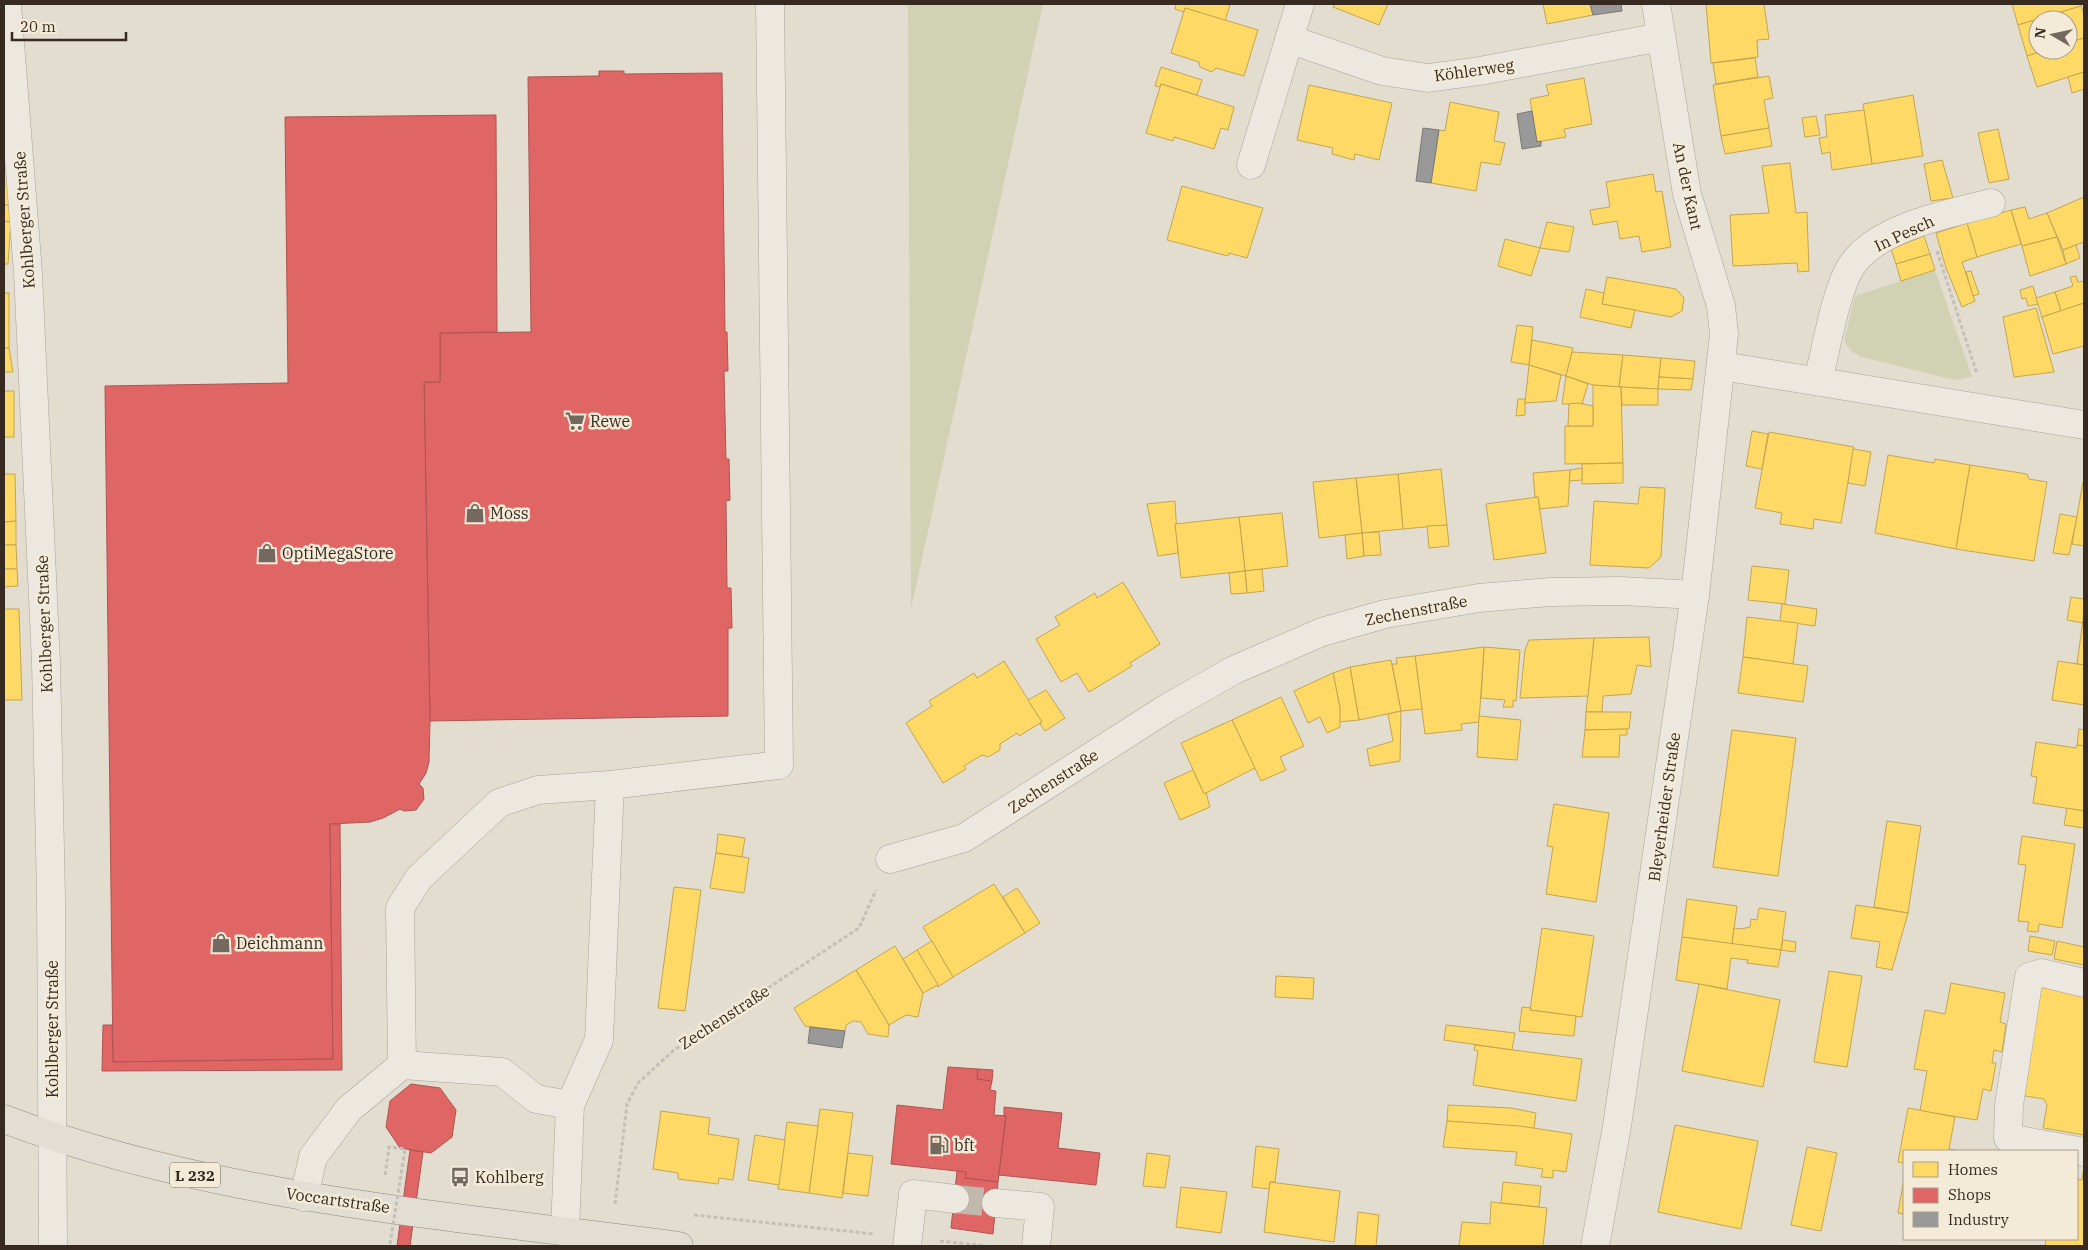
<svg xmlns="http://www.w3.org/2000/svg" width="2088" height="1250" font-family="'IBM Plex Serif',serif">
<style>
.green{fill:#d1d1b3}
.homes{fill:#ffd966;stroke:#c3a551}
.shops{fill:#e06666;stroke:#ad5451}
.industry{fill:#999;stroke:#7c7875}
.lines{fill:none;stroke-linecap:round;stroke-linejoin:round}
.minor-tunnel{stroke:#c1b9ad;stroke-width:28;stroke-dasharray:28 14;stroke-linecap:butt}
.minor-casing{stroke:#a8a298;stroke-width:29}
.major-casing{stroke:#8e887f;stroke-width:29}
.path{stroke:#c4bfb7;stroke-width:3;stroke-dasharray:4 2.5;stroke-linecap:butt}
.minor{stroke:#ece8e0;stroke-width:28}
.major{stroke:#e2ded3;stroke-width:28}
.path-bridge{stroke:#c4bfb7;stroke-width:3;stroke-dasharray:4 2.5;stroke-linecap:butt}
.labels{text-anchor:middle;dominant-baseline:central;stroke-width:5;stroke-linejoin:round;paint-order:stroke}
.shield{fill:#f3ebd7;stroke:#6f6558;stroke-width:1}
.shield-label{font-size:15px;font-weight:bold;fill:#372b21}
.street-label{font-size:16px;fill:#372b21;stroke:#f3ebd7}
.poi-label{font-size:16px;fill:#372b21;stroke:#f3ebd7;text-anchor:start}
</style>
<rect width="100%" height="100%" fill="#e3ddd0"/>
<g class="green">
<polygon points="908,4 1043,4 911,609"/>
<polygon points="1935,270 1972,377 1954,380 1862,357 1852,352 1844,341 1855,296"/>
</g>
<g class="homes">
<polygon points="1176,4 1225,4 1230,5 1225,21 1185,8 1184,12 1175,9"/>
<polygon points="1334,4 1388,4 1379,25 1333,7"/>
<polygon points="1543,4 1590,4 1593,15 1547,24"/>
<polygon points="1706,4 1764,4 1769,39 1757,40 1758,57 1711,63"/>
<polygon points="2012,4 2081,4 2081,6 2018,25"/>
<polygon points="2081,6 2084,15 2084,38 2068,43 2068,20 2038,20 2038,50 2045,50 2027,56 2018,25"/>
<polygon points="1185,8 1258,30 1244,76 1216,68 1212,72 1200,67 1199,62 1171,53"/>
<polygon points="2084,38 2084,72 2037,87 2027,56 2045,50 2068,50 2068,43"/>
<polygon points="1755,58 1758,77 1716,84 1713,63"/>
<polygon points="1161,67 1202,80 1197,95 1161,84 1160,87 1155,86"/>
<polygon points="2084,72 2084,89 2072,93 2068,77"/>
<polygon points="1769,76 1773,98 1764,100 1769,128 1721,136 1713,85"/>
<polygon points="1584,78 1592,124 1564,129 1566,137 1537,142 1530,99 1549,95 1546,85"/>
<polygon points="1161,84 1234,107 1228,130 1221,128 1214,149 1174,137 1173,141 1146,133"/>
<polygon points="1309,85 1392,103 1379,160 1355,154 1354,160 1332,154 1333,148 1297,140"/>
<polygon points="1913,95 1923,156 1872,164 1863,104"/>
<polygon points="1450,102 1499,112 1494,141 1505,143 1500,165 1481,162 1476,191 1431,183 1439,130 1445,131"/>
<polygon points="1864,110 1872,164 1832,170 1830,152 1822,154 1819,138 1827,137 1825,115"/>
<polygon points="1816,116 1820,135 1805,137 1802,118"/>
<polygon points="1769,128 1772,146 1725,154 1721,136"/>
<polygon points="1998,129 2009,179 1989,183 1978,133"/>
<polygon points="4,152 9,183 10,205 4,205"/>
<polygon points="1942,160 1953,198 1931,201 1924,164"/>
<polygon points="1790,163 1796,213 1807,212 1809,271 1798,272 1797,263 1733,266 1730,215 1769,213 1762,166"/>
<polygon points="1653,174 1656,192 1662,191 1671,247 1642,252 1639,236 1620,239 1617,221 1593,225 1590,210 1610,207 1606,182"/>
<polygon points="1182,186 1263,208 1247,258 1229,253 1228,256 1167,240"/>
<polygon points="2084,197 2084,242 2063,250 2047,213"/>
<polygon points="4,205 10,205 11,222 4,221"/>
<polygon points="2025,207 2029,219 2047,213 2057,237 2022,246 2011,210"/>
<polygon points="2011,210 2021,244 1977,257 1967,223"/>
<polygon points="4,221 11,222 8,264 4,264"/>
<polygon points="1547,222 1574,227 1569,252 1540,248"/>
<polygon points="1967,223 1977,257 1962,262 1975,301 1962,307 1946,268 1936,233"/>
<polygon points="1924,236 1930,254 1896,264 1891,249"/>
<polygon points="2057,237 2066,264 2030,276 2022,246"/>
<polygon points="1505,239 1540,248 1531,276 1498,266"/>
<polygon points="2076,245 2080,258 2066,264 2063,250"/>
<polygon points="1930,254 1935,270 1901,281 1896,264"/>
<polygon points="1971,271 1979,294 1973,296 1966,272"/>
<polygon points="2076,276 2078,282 2084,281 2084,303 2061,311 2055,292 2073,286 2070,277"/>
<polygon points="1607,277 1676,289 1684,298 1682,311 1671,317 1602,304"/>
<polygon points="2033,286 2038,304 2028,306 2026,298 2022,299 2020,290"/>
<polygon points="1586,289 1604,293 1602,304 1635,310 1631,328 1580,317"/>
<polygon points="2055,292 2061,311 2042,317 2036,298"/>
<rect x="4" y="293" width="5" height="55"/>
<polygon points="2084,303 2084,346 2053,354 2042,317"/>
<polygon points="2036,308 2054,372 2014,377 2003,317"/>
<polygon points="1517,325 1533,327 1529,365 1511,362"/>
<polygon points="1532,340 1573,348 1566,376 1529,365"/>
<polygon points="4,348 9,348 13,372 4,372"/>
<polygon points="1572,352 1623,355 1619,387 1593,385 1566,376"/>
<polygon points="1623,355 1661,358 1658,389 1619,387"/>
<polygon points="1661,358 1695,361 1693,379 1659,377"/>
<polygon points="1529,365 1561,375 1556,401 1525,403"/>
<polygon points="1566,376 1588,384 1582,404 1562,404"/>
<polygon points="1659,377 1693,379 1691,390 1658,389"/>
<polygon points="1593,385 1621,387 1623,463 1565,464 1565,426 1593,426"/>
<polygon points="1621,387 1658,389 1658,405 1622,405"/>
<rect x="4" y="391" width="10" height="46"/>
<polygon points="1518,399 1525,399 1525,415 1516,416"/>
<polygon points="1578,403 1593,406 1593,426 1568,426 1569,404"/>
<polygon points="1752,431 1768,434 1762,469 1746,466"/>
<polygon points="1769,432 1854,447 1841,523 1814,519 1813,529 1780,524 1782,513 1755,508"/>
<polygon points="1853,449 1871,452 1865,486 1848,483"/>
<polygon points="1888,455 1934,463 1935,459 1970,465 1956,549 1875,533"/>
<polygon points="1623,463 1623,483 1582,484 1582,464"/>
<polygon points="1970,465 2027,474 2029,479 2047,482 2034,561 1956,549"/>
<polygon points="1582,468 1582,480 1569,481 1570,470"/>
<polygon points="1441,469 1447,525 1403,529 1398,474"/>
<polygon points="1570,470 1568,506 1540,509 1538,497 1535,497 1533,473"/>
<polygon points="4,474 15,474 16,521 4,522"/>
<polygon points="1398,474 1403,529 1362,533 1356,478"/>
<polygon points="1356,478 1362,533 1319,538 1313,482"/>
<polygon points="2083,482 2084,483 2084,546 2072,544"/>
<polygon points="1640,487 1665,488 1661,557 1649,568 1590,565 1594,501 1638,504"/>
<polygon points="1538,497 1546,553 1494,560 1486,504"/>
<polygon points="1175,501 1178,553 1158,556 1147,504"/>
<polygon points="1282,513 1288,566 1245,571 1239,517"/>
<polygon points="2060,514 2077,517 2069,555 2053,553"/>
<polygon points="1239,517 1245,571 1181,578 1175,524"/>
<polygon points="16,521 16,545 4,545 4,522"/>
<polygon points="1447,525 1449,546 1429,548 1427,526"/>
<polygon points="1379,532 1381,555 1364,556 1362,533"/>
<polygon points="1362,533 1364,556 1347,559 1345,535"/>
<polygon points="4,545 16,545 17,569 4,569"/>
<polygon points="1752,566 1789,570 1785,604 1748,600"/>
<polygon points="4,569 17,569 18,586 4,587"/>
<polygon points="1262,569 1264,591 1247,593 1245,571"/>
<polygon points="1245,571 1247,593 1231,594 1229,573"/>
<polygon points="1123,582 1160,644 1130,663 1132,666 1089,692 1077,673 1061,682 1036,639 1060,625 1055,617 1095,593 1097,598"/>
<polygon points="2071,597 2084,599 2083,623 2067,620"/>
<polygon points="1782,604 1817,609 1815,626 1780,621"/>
<polygon points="4,609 19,609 22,700 4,700"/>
<polygon points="1747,617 1798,623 1793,664 1743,657"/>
<polygon points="2083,620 2084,620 2084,665 2077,664"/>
<polygon points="1649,637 1651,667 1637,665 1631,694 1603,696 1602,712 1586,712 1594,638"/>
<polygon points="1594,638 1588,696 1520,698 1525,650 1529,640"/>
<polygon points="1484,647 1520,650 1516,701 1513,700 1513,707 1503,707 1505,700 1481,698"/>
<polygon points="1484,647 1479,722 1461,724 1462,730 1425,734 1415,656"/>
<polygon points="1415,656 1422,709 1401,711 1392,664 1397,664 1396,658"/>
<polygon points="1743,657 1808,666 1803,702 1738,693"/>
<polygon points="1391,660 1401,711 1359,720 1350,667"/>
<polygon points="1004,661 1042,722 1019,736 1017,733 1000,744 1000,750 988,757 982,755 964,766 966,769 943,783 906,723 932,706 929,701 974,673 977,678"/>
<polygon points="2058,661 2084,665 2084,705 2052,700"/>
<polygon points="1350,667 1359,720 1339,722 1340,708 1333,673"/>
<polygon points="1333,673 1340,708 1340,727 1327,733 1320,717 1308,723 1294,691"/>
<polygon points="1046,690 1065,718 1045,731 1040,724 1042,722 1028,700"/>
<polygon points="1281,697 1304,746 1280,757 1286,770 1261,781 1232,720"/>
<polygon points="1401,711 1400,761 1370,766 1367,749 1393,741 1388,714"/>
<polygon points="1586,712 1631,712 1629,729 1585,730"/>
<polygon points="1479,716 1521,720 1517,760 1477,757"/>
<polygon points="1232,720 1255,768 1204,794 1181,743"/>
<polygon points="1627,729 1627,735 1620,735 1619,757 1582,757 1585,730"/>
<polygon points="2079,729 2084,730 2084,746 2077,745"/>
<polygon points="1732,730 1796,738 1778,876 1713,867"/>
<polygon points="2036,742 2076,748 2077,745 2084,746 2084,811 2033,803 2037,777 2031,776"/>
<polygon points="1193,770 1204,794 1206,793 1210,807 1180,820 1164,783"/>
<polygon points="1554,804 1609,813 1596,902 1546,894 1553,847 1547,846"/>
<polygon points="2067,808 2084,811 2084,828 2064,825"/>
<polygon points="1887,821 1921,826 1908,913 1874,907"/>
<polygon points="718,834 745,838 742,857 716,853"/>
<polygon points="2022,836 2075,844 2062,928 2039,924 2038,932 2027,931 2029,922 2018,921 2026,865 2018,864"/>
<polygon points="716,853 749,858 744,893 710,888"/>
<polygon points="994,884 1025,933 953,977 923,927"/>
<polygon points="674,887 701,890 685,1011 658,1008"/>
<polygon points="1017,888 1040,923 1025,933 1003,897"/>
<polygon points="1687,899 1737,906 1732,944 1682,937"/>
<polygon points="1856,905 1908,913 1892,970 1876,967 1880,942 1851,938"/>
<polygon points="1759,908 1786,912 1781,950 1732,944 1734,928 1741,929 1750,927 1751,919 1757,920"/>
<polygon points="1542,928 1594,936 1582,1017 1530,1010"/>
<polygon points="2030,936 2055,941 2052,955 2028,951"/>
<polygon points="1682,937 1781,950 1778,967 1747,963 1748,960 1731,958 1727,989 1676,980"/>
<polygon points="1783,940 1796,942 1795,952 1781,950"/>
<polygon points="932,941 953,977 938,987 917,950"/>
<polygon points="2057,941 2084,947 2084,965 2054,959"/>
<polygon points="895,946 923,993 918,1017 906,1015 889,1025 856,970"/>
<polygon points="917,950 938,985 923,993 903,959"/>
<polygon points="856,970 889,1025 888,1037 868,1034 861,1022 853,1021 846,1025 845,1031 805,1026 794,1008"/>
<polygon points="1829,971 1862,976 1847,1067 1814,1062"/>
<polygon points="1276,976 1314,978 1313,999 1275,997"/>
<polygon points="1951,983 2005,993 2000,1022 2006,1024 2002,1052 1994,1050 1992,1063 1996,1063 1991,1091 1983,1089 1977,1120 1920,1111 1927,1071 1914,1069 1925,1010 1945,1014"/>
<polygon points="1699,984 1780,1000 1763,1087 1682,1071"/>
<polygon points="2039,987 2084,995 2084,1135 2043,1128 2047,1105 2044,1099 2019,1095"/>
<polygon points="1522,1007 1531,1008 1530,1010 1576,1016 1574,1036 1519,1031"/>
<polygon points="1446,1025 1515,1033 1512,1050 1444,1040"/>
<polygon points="1475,1045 1582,1059 1576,1101 1473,1085 1478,1051 1474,1050"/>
<polygon points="1448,1105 1511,1108 1536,1113 1534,1128 1447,1121"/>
<polygon points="1908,1108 1955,1117 1949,1149 1960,1151 1904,1151 1904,1163 1898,1162"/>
<polygon points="820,1109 853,1113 842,1198 809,1193"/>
<polygon points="661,1111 710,1118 708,1134 739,1139 733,1180 719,1178 718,1184 678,1179 678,1173 653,1169"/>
<polygon points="1447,1121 1520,1126 1572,1134 1566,1172 1553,1170 1553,1178 1541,1177 1543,1169 1515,1165 1517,1152 1443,1147"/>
<polygon points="787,1122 818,1126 809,1193 778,1189"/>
<polygon points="1675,1125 1758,1141 1741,1229 1658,1212"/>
<polygon points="755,1135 785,1140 779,1185 748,1180"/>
<polygon points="1256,1146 1279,1149 1275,1182 1270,1182 1269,1189 1252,1187"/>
<polygon points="1807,1147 1837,1153 1821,1231 1791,1225"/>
<polygon points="848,1153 873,1156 868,1196 843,1193"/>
<polygon points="1147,1153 1170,1156 1165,1188 1143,1186"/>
<polygon points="2084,1166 2084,1246 2045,1246 2046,1239 2077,1239 2077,1179 2082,1180"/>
<polygon points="1904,1178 1904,1214 1898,1213"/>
<polygon points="1270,1182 1340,1191 1334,1242 1264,1232"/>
<polygon points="1503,1182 1541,1186 1539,1207 1501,1203"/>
<polygon points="1181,1187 1227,1192 1221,1233 1176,1227"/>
<polygon points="1491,1202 1547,1208 1543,1246 1459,1246 1462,1222 1490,1224"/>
<polygon points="1358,1212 1379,1215 1376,1246 1355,1246"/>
</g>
<g class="shops">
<polygon points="599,71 624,71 624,74 722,73 725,332 727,332 728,371 724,371 726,459 729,459 730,500 726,501 727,588 731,588 732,628 728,628 728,716 430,721 424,382 440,382 440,333 531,332 528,77 599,76"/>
<polygon points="496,115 497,332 440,333 440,382 424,382 430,721 429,762 426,773 419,784 423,788 424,799 416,810 404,811 400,809 383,818 370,822 330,824 333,1059 113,1062 105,386 288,383 285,117"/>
<polygon points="330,824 340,824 342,1070 102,1071 103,1025 112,1025 113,1062 333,1059"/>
<polygon points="948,1067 978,1069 977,1079 992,1081 990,1090 996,1091 994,1115 1006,1116 998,1182 965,1178 966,1172 891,1164 897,1105 943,1110"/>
<polygon points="978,1069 993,1070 992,1081 977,1079"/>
<polygon points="411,1084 440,1088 456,1110 452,1137 431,1153 400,1148 386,1127 390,1101"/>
<polygon points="1004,1107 1062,1113 1058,1148 1100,1153 1096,1185 999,1175 1006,1116 1004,1116"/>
<polygon points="410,1150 423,1152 410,1246 397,1246"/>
<polygon points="957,1171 966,1172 965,1178 998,1182 993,1234 951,1228"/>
</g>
<g class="industry">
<polygon points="1590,4 1621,4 1622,11 1593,15"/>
<polygon points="1532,111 1537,142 1541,141 1541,146 1522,149 1517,114"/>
<polygon points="1423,128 1439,130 1431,183 1416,181"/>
<polygon points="810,1027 845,1031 842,1048 808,1043"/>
</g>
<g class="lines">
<polyline class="minor-tunnel" points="955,1199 996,1203"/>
<defs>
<g id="minor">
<polyline points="7,4 28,273 46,663 51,897 53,1246"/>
<polyline points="1289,39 1382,71 1428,78 1480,71 1661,37"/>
<polyline points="1251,165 1300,4"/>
<polyline points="1722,366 2084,425"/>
<path d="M1818,380C1827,346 1832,309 1846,276C1865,229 1947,214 1991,203"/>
<polyline points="890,859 964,838 1167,708 1234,670 1322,632 1385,614 1479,598 1550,592 1621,591 1695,595"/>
<polyline points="2084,983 2042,973 2029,977 2009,1105 2008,1138 2084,1152"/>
<polyline points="402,1065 502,1072 536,1099 570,1105"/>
<polyline points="304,1197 313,1157 349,1109 402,1065 400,908 419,878 499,803 538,790 610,785"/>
<polyline points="996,1203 1040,1207 1036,1246"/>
<polyline points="565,1231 570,1105 599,1040 610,785 779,765 770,4"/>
<polyline points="907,1246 913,1194 955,1199"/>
<polyline points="1595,1246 1617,1126 1695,595 1724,334 1721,306 1687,194 1656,4"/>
</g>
<path id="major" d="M4,1119C220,1200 453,1215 679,1246"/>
</defs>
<use href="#minor" class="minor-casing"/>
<use href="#major" class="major-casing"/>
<g class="path">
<polyline points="1937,251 1977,374"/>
<polyline points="385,1175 389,1147 405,1149"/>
<polyline points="615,1204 627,1104 638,1083 674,1050 859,928 876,890"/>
<polyline points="694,1215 874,1234"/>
<polyline points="940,1241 987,1246"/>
</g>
<use href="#minor" class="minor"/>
<use href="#major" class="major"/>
<polyline class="path-bridge" points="390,1244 405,1149"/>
</g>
<defs>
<symbol id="supermarket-bare" viewBox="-9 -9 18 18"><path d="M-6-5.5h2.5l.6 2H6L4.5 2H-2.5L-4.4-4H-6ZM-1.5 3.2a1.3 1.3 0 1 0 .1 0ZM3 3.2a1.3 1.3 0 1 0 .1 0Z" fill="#73695e" stroke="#f3ebd7" stroke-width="2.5" paint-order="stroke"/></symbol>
<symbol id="shop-bare" viewBox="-9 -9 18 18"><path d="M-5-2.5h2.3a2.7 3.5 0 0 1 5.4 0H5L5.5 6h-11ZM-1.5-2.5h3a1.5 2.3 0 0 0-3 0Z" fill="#73695e" stroke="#f3ebd7" stroke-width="2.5" paint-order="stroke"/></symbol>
<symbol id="fuel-bare" viewBox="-9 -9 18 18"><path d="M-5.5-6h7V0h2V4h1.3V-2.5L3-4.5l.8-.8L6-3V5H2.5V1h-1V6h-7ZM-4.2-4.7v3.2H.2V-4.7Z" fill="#73695e" stroke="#f3ebd7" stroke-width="2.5" paint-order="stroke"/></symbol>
<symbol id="bus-bare" viewBox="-9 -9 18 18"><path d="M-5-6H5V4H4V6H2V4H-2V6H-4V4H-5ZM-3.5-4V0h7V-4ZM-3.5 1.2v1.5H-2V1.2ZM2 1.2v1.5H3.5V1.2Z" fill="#73695e" stroke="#f3ebd7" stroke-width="2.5" paint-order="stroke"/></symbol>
</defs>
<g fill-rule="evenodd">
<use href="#supermarket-bare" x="561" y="407" width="28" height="28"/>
<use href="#shop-bare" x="461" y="499" width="28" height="28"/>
<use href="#shop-bare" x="253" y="539" width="28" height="28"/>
<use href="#shop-bare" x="207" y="929" width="28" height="28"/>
<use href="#fuel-bare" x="925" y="1131" width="28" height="28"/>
<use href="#bus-bare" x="446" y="1163" width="28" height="28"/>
</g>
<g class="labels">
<rect class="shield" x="170" y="1162.5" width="50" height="25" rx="4"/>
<g class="shield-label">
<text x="195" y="1175">L 232</text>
</g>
<g class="street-label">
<text transform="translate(1474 70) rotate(-8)">Köhlerweg</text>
<text transform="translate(1688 186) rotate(78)">An der Kant</text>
<text transform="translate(24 220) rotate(-94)">Kohlberger Straße</text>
<text transform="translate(1904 233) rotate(-25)">In Pesch</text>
<text transform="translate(1416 610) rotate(-11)">Zechenstraße</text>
<text transform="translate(44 624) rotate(-92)">Kohlberger Straße</text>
<text transform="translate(1053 781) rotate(-33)">Zechenstraße</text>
<text transform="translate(1664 807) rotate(-82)">Bleyerheider Straße</text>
<text transform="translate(724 1017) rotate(-33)">Zechenstraße</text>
<text transform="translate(52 1029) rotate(-90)">Kohlberger Straße</text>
<text transform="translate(338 1200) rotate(8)">Voccartstraße</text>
</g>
<g class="poi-label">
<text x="590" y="421">Rewe</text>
<text x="490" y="513">Moss</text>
<text x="282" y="553">OptiMegaStore</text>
<text x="236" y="943">Deichmann</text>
<text x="954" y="1145">bft</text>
<text x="475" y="1177">Kohlberg</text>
</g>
</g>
<rect width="2088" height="1250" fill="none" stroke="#372b21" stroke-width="10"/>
<rect x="1903" y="1150" width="175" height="90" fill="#f3ebd7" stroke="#a89e8e"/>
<rect x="1913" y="1162" width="25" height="15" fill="#ffd966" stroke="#a89e8e"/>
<text x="1948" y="1175" font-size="15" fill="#372b21">Homes</text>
<rect x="1913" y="1188" width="25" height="15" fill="#e06666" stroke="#a89e8e"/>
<text x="1948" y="1200" font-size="15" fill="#372b21">Shops</text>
<rect x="1913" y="1212" width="25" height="15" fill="#999999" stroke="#a89e8e"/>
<text x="1948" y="1225" font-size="15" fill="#372b21">Industry</text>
<g transform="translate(2053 35) rotate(279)"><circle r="24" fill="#f3ebd7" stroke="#a89e8e"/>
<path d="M0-4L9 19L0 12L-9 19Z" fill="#73695e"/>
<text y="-8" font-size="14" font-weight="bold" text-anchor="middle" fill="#372b21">N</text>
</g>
<path d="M12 32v8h114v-8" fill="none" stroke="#372b21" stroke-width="2.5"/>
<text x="20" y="32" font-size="15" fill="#372b21" stroke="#f3ebd7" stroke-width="4" paint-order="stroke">20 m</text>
</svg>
